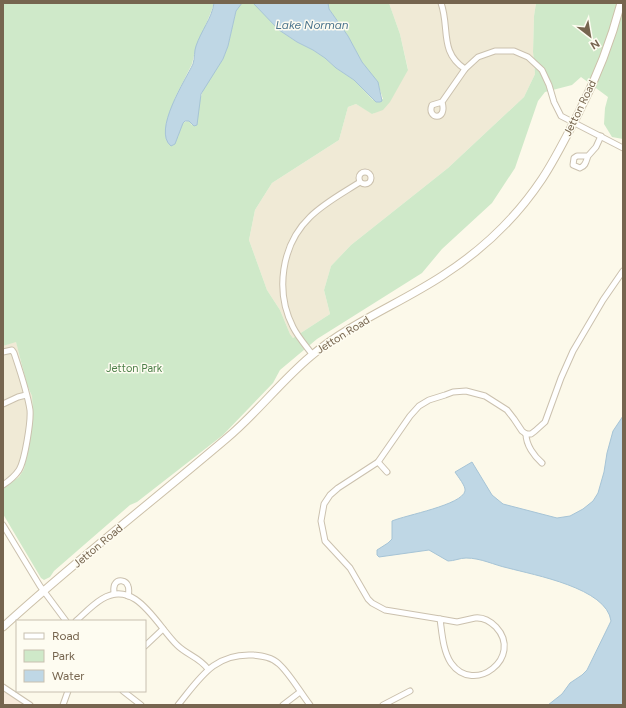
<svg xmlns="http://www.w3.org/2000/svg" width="626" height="708" font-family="Figtree,sans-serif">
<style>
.residential{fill:#f0ead6}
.commercial{fill:#f8ebdc}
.green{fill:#cfe9c9}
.water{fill:#bfd7e5;stroke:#a6c4d6}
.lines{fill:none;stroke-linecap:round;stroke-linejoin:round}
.street-casing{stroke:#cbc1ae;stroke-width:7}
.secondary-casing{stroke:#ccc0a9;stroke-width:9}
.street{stroke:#fff;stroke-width:5}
.secondary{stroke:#fff;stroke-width:7}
.labels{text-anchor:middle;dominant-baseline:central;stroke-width:3;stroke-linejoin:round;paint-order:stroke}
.street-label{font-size:11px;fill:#76654f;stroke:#fefcf1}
.park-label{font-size:11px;fill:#4e804a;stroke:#fefcf1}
.water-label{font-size:12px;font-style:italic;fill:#4c758e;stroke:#fefcf1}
</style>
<rect width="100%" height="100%" fill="#fcf9ea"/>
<g class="residential">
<polygon points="389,3 536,3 534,16 533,52 535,74 524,97 448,168 351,245 331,266 324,290 330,314 293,338 290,334 280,310 267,290 249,240 255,210 272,183 339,140 348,107 356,104 373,114 408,69 400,34"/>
<polygon points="16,341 27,385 32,396 33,415 24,469 19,477 3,488 3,346"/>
</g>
<polygon class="commercial" points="3,690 23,704 24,705 3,705"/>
<path class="green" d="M3,3H214L211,12L195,51L192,64L175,98L167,122L178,137C180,130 180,121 189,121L192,125L204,87L223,59L228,46L236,11L241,4L253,3L256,5L279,30L297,42L313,50L325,58L336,68L354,80L373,100L383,99L377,81L362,62L348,36L329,9L328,3H389L400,34L408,70L390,102L383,110L372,114L356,104L348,107L339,140L272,183L255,210L249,240L267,290L280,310L290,334L293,338L330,314L324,290L331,266L351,245L448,168L524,97L535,74L533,52L534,16L536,3H623V139L612,137L604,124L605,108L608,97L581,77L572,85L545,92L538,101L515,168L492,203L442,249L422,273L317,339L280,370L273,383L223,435L137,502L130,505L54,571L50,577L44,580L41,578L3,514V488L19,477L24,469L33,415L32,396L27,385L16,342L3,346Z"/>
<g class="water">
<path d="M214,3H242L236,11L228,46L223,59L201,94L197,125L194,126L189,121H185L183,123L175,144L171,146C152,131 186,79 193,64C195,58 194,51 196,46C201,31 212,18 214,3Z"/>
<polygon points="253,3 328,3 329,9 348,36 362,62 378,82 382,101 380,102 376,102 354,80 336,68 325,58 313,50 297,42 279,30"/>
<path d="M623,416V705H548L562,694L570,683L582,675L587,670L611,621C607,588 534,575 508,568C494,565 481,558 466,558C460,558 454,561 448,561L429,550L379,557L377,555V550L388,543L392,539V521C406,515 462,505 465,491C466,486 458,477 455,472L472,462L492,495L503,504L557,518L570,516L583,509L593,501L598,493L604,472L607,453L613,431Z"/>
</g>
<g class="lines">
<defs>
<g id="street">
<path d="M441,3C450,28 439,52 465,69"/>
<path d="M442,102C448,122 426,119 432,105L442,102L465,69L478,57L495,51H514L528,57L542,70L549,85L554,102L561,116L623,148"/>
<path d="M588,156C586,161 586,166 580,168L573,165L574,158L577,156H588L596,147L601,136"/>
<circle cx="365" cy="178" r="6"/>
<path d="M3,352L12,350L14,353C20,371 27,391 30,410C31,421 25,460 19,470C15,476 9,481 3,485"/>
<path d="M312,354C306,346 298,337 293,327C275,292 281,245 310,217C324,203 343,193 360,182"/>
<polyline points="3,404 18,397 26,395"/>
<polyline points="526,434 531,434 535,431 545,422 561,378 573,351 603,300 623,271"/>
<path d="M526,434C526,445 534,456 542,463"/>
<polyline points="378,462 387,472"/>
<polyline points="3,525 40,586 66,621"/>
<path d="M114,594C114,591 113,587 115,584C118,579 126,580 128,586C129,588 129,593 128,596"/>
<path d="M475,618C484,617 490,621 496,627C524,657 474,696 451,663C443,651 442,633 440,619L457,622Z"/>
<polyline points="440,619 385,610 372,603 368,599 350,568 325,541 321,521 324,504 330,495 338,488 378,462 410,416 419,406 429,400 445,395 453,392 466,391 485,396 507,410 514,419 522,431 526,434"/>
<path d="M76,621C84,614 92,605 102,599C136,578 157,626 177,645C187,655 199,657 208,669"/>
<polyline points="145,646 163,629"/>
<polyline points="3,687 30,705"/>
<polyline points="123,691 141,705"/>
<polyline points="63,705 68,691"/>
<path d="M178,705C200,678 214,653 253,655C262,656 272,657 279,664C290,674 300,692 310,705"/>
<polyline points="283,705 300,692"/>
<polyline points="383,705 410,691"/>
</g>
<path id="secondary" d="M3,627C75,561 153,501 227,438C257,413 281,381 311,356C350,323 399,304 442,276C481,251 516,218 542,179C556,158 567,135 579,112C597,77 611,41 621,3"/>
</defs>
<use href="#street" class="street-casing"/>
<use href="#secondary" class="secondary-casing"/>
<use href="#street" class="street"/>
<use href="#secondary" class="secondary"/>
</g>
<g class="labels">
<g class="street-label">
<text transform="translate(580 108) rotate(-64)">Jetton Road</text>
<text transform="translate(343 335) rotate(-32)">Jetton Road</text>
<text transform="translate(98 546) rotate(-40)">Jetton Road</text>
</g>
<g class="park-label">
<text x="134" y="368">Jetton Park</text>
</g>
<g class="water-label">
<text x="312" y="25">Lake Norman</text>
</g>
</g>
<rect width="626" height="708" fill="none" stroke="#76654f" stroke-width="8"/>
<rect x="16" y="620" width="130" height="72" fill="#fefcf1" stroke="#c8c0b0"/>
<rect x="24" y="633" width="20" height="6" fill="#ffffff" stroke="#c8c0b0"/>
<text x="52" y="640" font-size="12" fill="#76654f">Road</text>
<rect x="24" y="650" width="20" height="12" fill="#cfe9c9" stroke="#c8c0b0"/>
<text x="52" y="660" font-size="12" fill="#76654f">Park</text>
<rect x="24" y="670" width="20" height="12" fill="#bfd7e5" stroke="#c8c0b0"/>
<text x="52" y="680" font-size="12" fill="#76654f">Water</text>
<g transform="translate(590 36) rotate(149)" stroke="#fefcf1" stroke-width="3" paint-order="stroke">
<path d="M0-3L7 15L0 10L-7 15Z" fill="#76654f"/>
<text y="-6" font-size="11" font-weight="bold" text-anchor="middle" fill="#76654f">N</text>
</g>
</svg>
